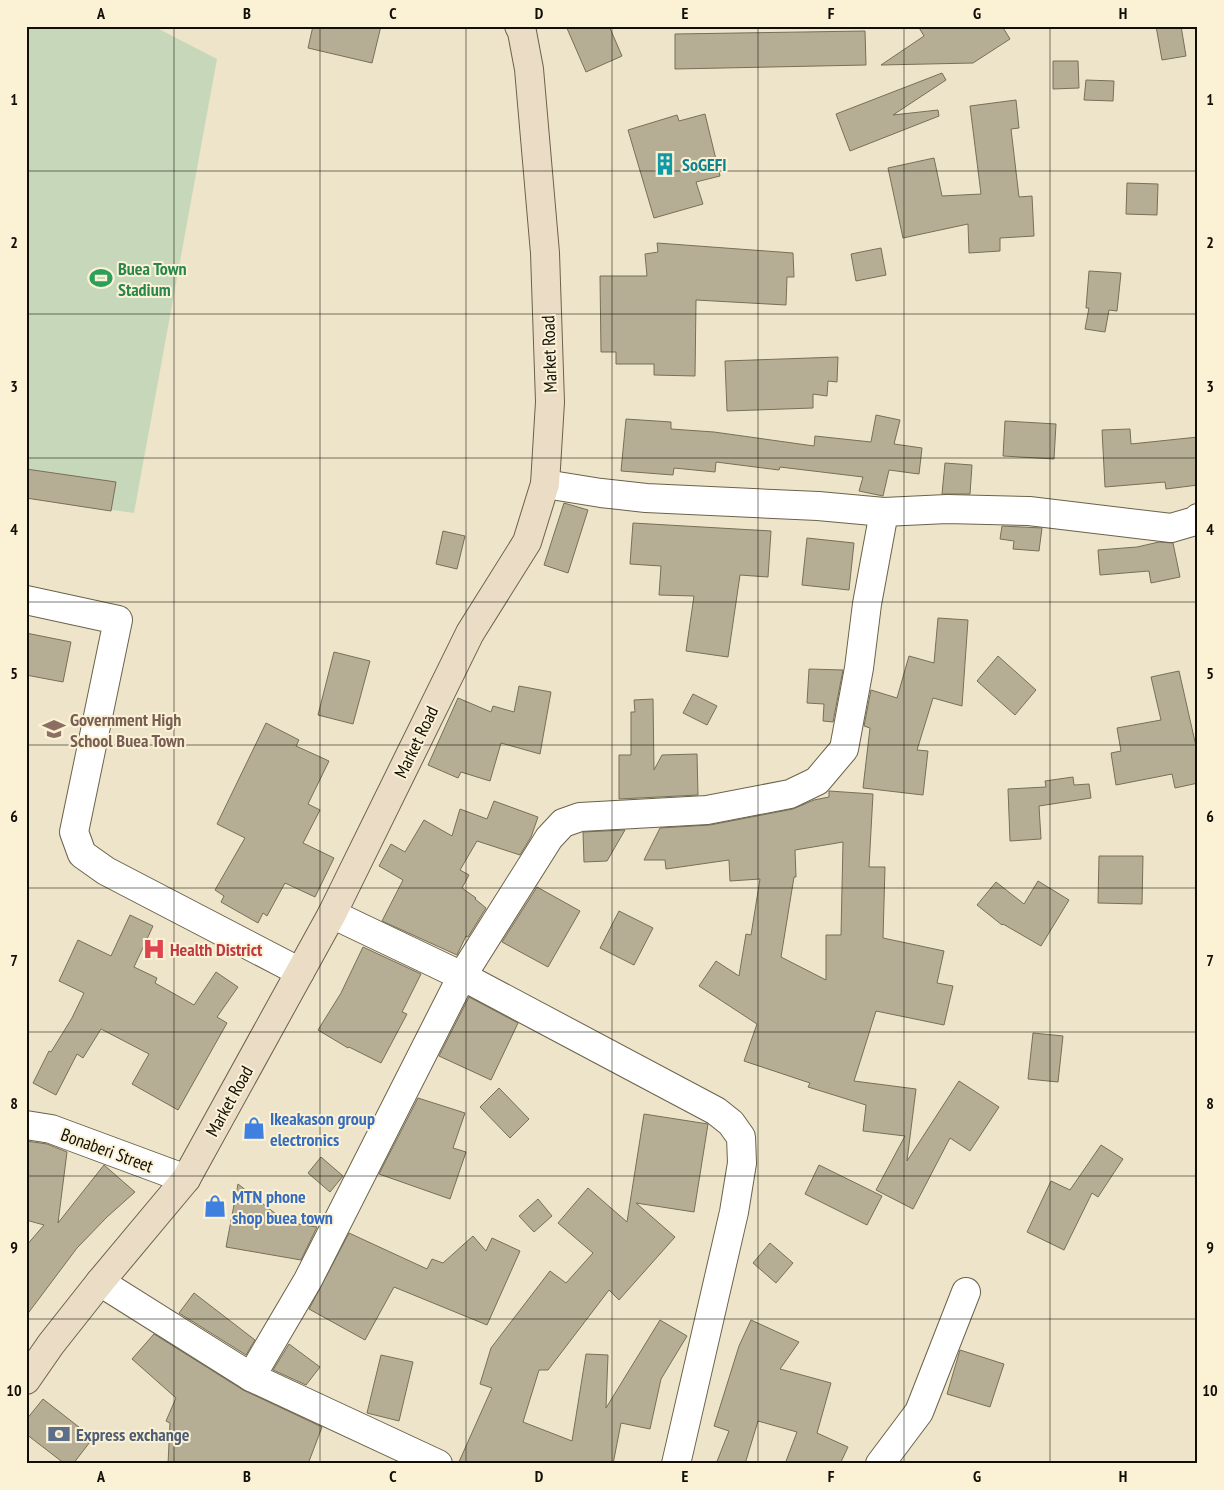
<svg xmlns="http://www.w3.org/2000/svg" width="1224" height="1490" font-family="'PT Sans Narrow',sans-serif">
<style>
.green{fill:#c7d8ba}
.building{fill:#b6ae94;stroke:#776f57;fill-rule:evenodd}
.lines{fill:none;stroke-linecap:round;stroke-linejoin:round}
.street-casing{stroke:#6b624b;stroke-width:30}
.secondary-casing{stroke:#6b624b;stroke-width:30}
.street{stroke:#fff;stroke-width:28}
.secondary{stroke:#ebdcc6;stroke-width:28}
.grid{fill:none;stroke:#110e06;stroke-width:1;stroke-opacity:0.55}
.labels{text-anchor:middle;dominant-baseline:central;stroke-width:4;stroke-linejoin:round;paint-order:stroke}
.culture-label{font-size:18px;font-weight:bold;fill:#0d838f;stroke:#fbf2d6;text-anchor:start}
.leisure-label{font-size:18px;font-weight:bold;fill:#27864d;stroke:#fbf2d6;text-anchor:start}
.street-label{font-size:18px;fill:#110e06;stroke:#fbf2d6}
.education-label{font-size:18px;font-weight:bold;fill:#785e54;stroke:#fbf2d6;text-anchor:start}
.health-label{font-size:18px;font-weight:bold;fill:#be3a42;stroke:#fbf2d6;text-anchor:start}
.shop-label{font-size:18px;font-weight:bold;fill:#366cbe;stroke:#fbf2d6;text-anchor:start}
.service-label{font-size:18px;font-weight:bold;fill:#4e5e75;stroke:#fbf2d6;text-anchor:start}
.neatline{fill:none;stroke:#110e06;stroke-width:2}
.grid-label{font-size:16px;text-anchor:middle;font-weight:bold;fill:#110e06}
</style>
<rect width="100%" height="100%" fill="#eee4c9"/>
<polygon class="green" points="26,26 153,26 217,59 134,513 26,498"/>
<g class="building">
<polygon points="313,26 381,26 372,63 308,48"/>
<polygon points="566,26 609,26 622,56 586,72"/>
<polygon points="918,26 1002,26 1010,39 973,63 881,65 924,36"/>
<polygon points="1156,26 1181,26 1186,56 1162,60"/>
<polygon points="865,31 866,65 675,69 675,34"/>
<polygon points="1053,61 1078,61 1079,88 1053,89"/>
<polygon points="942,73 946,80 893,115 938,110 939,116 850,151 836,114"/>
<polygon points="1086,80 1114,81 1113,101 1084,100"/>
<polygon points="1016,100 1019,128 1011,129 1019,197 1032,196 1034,236 1000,238 1000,251 969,253 968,224 903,238 888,168 934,158 942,196 981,194 970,106"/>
<polygon points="705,114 720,176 696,182 703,204 654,218 628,130 677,115 679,121"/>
<polygon points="1127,183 1158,184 1157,215 1126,214"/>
<polygon points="657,243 793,253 794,277 787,277 786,305 696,300 695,376 654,375 654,364 616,364 616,352 601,352 600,276 647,276 645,254 658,252"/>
<polygon points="881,248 886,275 856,281 851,254"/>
<polygon points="1089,271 1121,273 1117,311 1109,310 1105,332 1085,329 1089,308 1086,308"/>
<polygon points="838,357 837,382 828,381 827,396 813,394 813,408 727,411 725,361"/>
<polygon points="876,415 900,420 894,444 922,448 919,474 889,470 883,496 859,491 863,477 780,467 779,470 716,462 715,472 674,468 673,475 621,471 626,419 671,422 671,429 714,432 814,446 815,436 871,442"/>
<polygon points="1005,421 1056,424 1054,459 1003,456"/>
<polygon points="1130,429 1131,444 1198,437 1198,485 1166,489 1165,482 1105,487 1102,430"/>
<polygon points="945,463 972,465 970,494 942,494"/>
<polygon points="26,469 116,482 111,511 26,498"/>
<polygon points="564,503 588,510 568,573 544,565"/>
<polygon points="633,523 771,531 768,577 740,575 728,657 686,651 694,596 659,595 661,566 630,564"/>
<polygon points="1002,526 1042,528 1039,551 1013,549 1014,541 1000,539"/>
<polygon points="443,531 465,536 457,569 436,564"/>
<polygon points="807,538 854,543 849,590 802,585"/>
<polygon points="1159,542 1173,543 1180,577 1151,583 1149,571 1100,575 1098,550 1137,547"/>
<polygon points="938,618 968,620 962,706 933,698 917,750 928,751 923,795 863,788 870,728 864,726 871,690 897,698 909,656 934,663"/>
<polygon points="26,633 71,642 63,682 26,675"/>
<polygon points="334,652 370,661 353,724 318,715"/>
<polygon points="998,656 1036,690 1015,715 977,681"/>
<polygon points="809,669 843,670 833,722 823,721 824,704 807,703"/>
<polygon points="1179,671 1198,755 1198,783 1175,788 1172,774 1116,785 1111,753 1121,751 1117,728 1161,720 1151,677"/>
<polygon points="519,686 551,692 540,754 501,743 490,781 461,772 458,778 428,765 458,698 491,712 493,706 514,712"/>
<polygon points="693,694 717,706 707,725 683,713"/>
<polygon points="653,699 654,770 662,755 697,754 698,795 619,799 619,755 631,755 631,712 635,712 634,700"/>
<polygon points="266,723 299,740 296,746 329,761 308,804 320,810 303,843 334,858 315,897 285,883 267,916 263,913 258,923 221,902 224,896 215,890 245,838 217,824"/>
<polygon points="1073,777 1074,785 1089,784 1091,798 1039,806 1041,839 1010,841 1008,789 1046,787 1045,781"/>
<path d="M829,791L873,794L869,867H885L883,938L944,951L937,983L953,986L944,1025L876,1011L854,1081L916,1089L907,1161L959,1081L999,1107L970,1151L950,1138L913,1209L876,1190L905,1136L863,1131L866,1105L808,1087L810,1083L744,1061L757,1024L699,986L716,961L739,976L746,934L751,935L760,879L730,881L729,860L666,869L665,860H644L660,828L710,825L793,809L814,800L829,797ZM843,842L841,935H826V980L781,957L794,877H796L795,850Z"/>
<polygon points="494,801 538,817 531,837 520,855 477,841 460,870 469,875 462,888 476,898 475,899 486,908 468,937 466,936 457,955 382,921 403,880 379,866 391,844 405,852 424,820 452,836 460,809 487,819"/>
<polygon points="625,830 607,861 584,862 583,832"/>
<polygon points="1099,856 1143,856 1142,904 1098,903"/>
<polygon points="1038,881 1069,900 1041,946 1003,924 1002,925 977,905 996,882 1024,904"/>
<polygon points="537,887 580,911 548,967 502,942"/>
<polygon points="619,911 653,928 634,965 600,948"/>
<polygon points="130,915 153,926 134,967 157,978 155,983 194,1005 216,972 238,987 217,1017 227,1023 178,1110 132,1084 149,1054 101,1029 83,1058 77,1054 56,1095 33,1083 49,1051 51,1052 72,1018 84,993 59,981 78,940 111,956"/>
<polygon points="363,947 421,974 402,1012 407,1014 381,1063 349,1047 348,1048 318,1030 341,993"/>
<polygon points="469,997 518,1023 491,1080 439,1056"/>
<polygon points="1033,1033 1063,1036 1058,1082 1028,1079"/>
<polygon points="499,1088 529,1119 510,1138 480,1107"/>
<polygon points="418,1098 465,1113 453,1148 466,1152 450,1199 379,1174"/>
<polygon points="644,1114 708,1124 694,1212 636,1203 675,1237 619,1300 609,1290 548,1370 539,1370 523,1422 572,1441 586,1354 608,1355 606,1408 660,1320 687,1336 661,1379 650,1429 621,1423 613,1464 458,1464 492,1388 480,1384 491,1348 550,1271 566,1283 593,1253 558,1223 588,1188 627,1222"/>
<polygon points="26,1141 47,1144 67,1152 58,1223 104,1165 135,1192 107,1217 77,1248 26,1316 26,1246 44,1225 26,1220"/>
<polygon points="1101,1145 1123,1159 1098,1197 1092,1193 1064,1250 1027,1232 1051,1181 1070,1190"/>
<polygon points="321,1157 343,1176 330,1192 308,1173"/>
<polygon points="819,1165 882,1196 867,1225 805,1194"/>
<polygon points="238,1184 286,1222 317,1227 301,1260 226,1247"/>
<polygon points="538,1199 552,1216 534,1232 519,1216"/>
<polygon points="349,1233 427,1269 432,1259 443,1263 473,1236 486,1251 492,1238 520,1251 487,1325 394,1287 365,1340 309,1309"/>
<polygon points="770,1243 793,1263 776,1283 753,1263"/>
<polygon points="194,1293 255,1340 246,1355 179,1313"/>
<polygon points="751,1320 799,1342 780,1369 831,1383 817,1433 848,1447 840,1464 785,1464 797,1432 758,1421 745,1464 716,1464 729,1431 714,1426 739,1346"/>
<polygon points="154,1334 243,1390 322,1427 308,1464 168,1464 170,1423 166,1421 176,1398 132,1359"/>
<polygon points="289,1344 320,1367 306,1385 273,1370"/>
<polygon points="960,1350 1004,1364 990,1407 947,1394"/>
<polygon points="381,1355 413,1362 399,1421 367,1413"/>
<polygon points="43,1399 93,1438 73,1464 65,1464 26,1434 26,1420"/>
</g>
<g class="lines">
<defs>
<g id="street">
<polyline points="545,484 601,493 646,498 818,506 884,512 947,509 1029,511 1171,528 1195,521 1198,518"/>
<polyline points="26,600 118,620 74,832 82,854 106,871 300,972"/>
<polyline points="332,914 462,976 716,1111 731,1123 741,1137 742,1163 734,1212 676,1464"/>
<polyline points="26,1125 51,1129 186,1179"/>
<polyline points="100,1282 251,1377 438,1464"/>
<polyline points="251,1377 308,1280 462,976 549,838 563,823 580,817 707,810 790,794 817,781 844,749 859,668 867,604 884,512"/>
<polyline points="880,1464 919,1412 966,1292"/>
</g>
<polyline id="secondary" points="26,1380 51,1344 100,1282 186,1179 332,914 470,633 527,542 545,484 550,402 545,253 529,69 522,32 519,26"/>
</defs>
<use href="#street" class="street-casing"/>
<use href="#secondary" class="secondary-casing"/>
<use href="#street" class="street"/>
<use href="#secondary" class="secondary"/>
</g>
<path class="grid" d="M174,26V1464M320,26V1464M466,26V1464M612,26V1464M758,26V1464M904,26V1464M1050,26V1464M26,171H1198M26,314H1198M26,458H1198M26,602H1198M26,745H1198M26,888H1198M26,1032H1198M26,1176H1198M26,1319H1198"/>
<defs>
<symbol id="building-bare" viewBox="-9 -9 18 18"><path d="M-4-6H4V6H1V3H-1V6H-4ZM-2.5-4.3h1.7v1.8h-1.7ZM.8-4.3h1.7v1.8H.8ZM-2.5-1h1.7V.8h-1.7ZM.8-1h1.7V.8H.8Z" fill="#0f9aa8" stroke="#fbf2d6" stroke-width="2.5" paint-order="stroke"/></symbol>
<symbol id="stadium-bare" viewBox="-9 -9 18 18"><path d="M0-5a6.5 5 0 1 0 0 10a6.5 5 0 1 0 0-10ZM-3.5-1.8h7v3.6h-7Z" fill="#2e9e5b" stroke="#fbf2d6" stroke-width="2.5" paint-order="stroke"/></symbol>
<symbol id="school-bare" viewBox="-9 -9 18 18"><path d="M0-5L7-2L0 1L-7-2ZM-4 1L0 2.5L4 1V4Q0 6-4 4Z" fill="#8d6e63" stroke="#fbf2d6" stroke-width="2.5" paint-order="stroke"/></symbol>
<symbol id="hospital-bare" viewBox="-9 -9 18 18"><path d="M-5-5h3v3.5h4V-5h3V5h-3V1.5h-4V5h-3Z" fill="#e0444e" stroke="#fbf2d6" stroke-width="2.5" paint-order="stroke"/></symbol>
<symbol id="shop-bare" viewBox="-9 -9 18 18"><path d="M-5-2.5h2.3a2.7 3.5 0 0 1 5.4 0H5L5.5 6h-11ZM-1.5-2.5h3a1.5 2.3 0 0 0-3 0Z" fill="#3f7fe0" stroke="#fbf2d6" stroke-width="2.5" paint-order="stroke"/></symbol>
<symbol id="bank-bare" viewBox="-9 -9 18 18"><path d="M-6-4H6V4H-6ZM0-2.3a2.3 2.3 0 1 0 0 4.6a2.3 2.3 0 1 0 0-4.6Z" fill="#5c6f8a" stroke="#fbf2d6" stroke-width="2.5" paint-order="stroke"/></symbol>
</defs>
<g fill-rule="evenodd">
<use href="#building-bare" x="649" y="148" width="32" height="32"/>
<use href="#stadium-bare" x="85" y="262" width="32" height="32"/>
<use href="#school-bare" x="38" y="713" width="32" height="32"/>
<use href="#hospital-bare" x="138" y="933" width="32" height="32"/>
<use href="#shop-bare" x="238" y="1112" width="32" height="32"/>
<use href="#shop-bare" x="199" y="1190" width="32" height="32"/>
<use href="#bank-bare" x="43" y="1418" width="32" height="32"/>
</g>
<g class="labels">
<g class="culture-label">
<text x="682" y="164">SoGEFI</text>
</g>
<g class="leisure-label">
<text x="118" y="268">Buea Town<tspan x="118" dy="21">Stadium</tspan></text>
</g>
<g class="street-label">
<text transform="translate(549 354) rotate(-92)">Market Road</text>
<text transform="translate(416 742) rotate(-64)">Market Road</text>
<text transform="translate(229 1101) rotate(-61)">Market Road</text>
<text transform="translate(107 1150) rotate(20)">Bonaberi Street</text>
</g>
<g class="education-label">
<text x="70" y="719">Government High<tspan x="70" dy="21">School Buea Town</tspan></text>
</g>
<g class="health-label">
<text x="170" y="949">Health District</text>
</g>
<g class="shop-label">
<text x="270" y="1118">Ikeakason group<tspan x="270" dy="21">electronics</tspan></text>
<text x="232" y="1196">MTN phone<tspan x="232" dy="21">shop buea town</tspan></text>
</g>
<g class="service-label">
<text x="76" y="1434">Express exchange</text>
</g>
</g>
<rect width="1224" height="1490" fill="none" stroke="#fbf2d6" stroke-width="55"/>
<rect x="28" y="28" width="1168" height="1434" class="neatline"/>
<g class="grid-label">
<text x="101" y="19">A</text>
<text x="247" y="19">B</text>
<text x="393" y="19">C</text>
<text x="539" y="19">D</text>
<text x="685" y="19">E</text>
<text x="831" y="19">F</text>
<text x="977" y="19">G</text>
<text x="1123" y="19">H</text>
<text x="14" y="105">1</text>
<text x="1210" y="105">1</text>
<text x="14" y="248">2</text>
<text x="1210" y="248">2</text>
<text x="14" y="392">3</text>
<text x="1210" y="392">3</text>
<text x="14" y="535">4</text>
<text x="1210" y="535">4</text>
<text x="14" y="679">5</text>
<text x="1210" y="679">5</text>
<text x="14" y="822">6</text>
<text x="1210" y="822">6</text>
<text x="14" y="966">7</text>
<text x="1210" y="966">7</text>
<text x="14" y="1109">8</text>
<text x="1210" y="1109">8</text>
<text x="14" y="1253">9</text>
<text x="1210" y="1253">9</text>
<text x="14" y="1396">10</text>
<text x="1210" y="1396">10</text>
<text x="101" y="1482">A</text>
<text x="247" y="1482">B</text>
<text x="393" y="1482">C</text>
<text x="539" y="1482">D</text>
<text x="685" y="1482">E</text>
<text x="831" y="1482">F</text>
<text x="977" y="1482">G</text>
<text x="1123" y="1482">H</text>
</g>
</svg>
